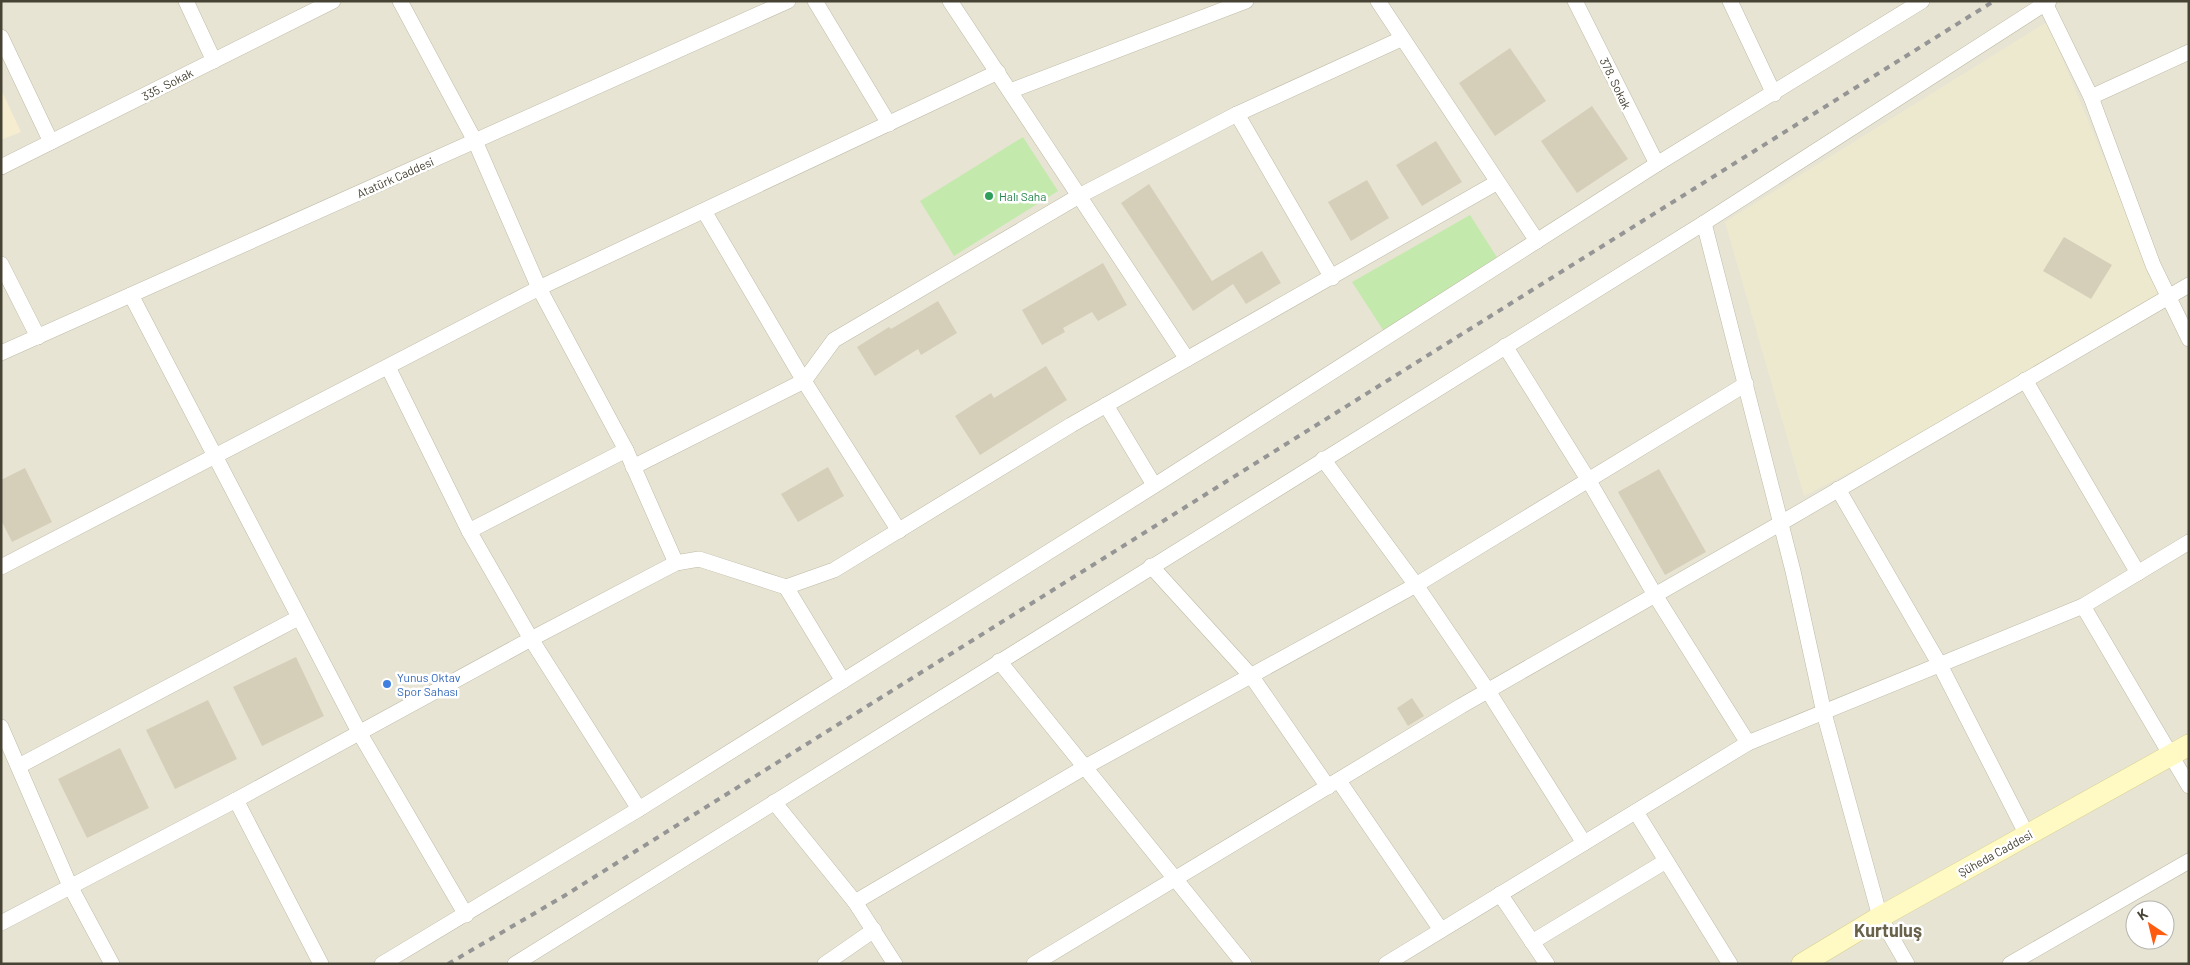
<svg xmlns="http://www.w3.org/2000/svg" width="2190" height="965" font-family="Barlow,sans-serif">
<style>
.residential{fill:#e7e4d3;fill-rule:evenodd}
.commercial{fill:#f6eccf}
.education{fill:#ede9ce}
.green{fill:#c3eaac}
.building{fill:#d5cfba}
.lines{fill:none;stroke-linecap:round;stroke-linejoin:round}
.street-casing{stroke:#bfbba7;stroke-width:16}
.secondary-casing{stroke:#d6cf92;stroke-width:22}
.street{stroke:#fff;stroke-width:15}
.secondary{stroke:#fffac3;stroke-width:21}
.rail{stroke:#959595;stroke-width:4;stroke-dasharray:6 6;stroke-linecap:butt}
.leisure-dot{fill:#2e9e5b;stroke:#fff;stroke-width:2}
.shop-dot{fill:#3f7fe0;stroke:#fff;stroke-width:2}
.labels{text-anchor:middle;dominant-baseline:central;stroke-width:5;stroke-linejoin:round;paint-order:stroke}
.street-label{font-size:12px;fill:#464234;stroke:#fff}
.leisure-label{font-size:12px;fill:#27864d;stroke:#fff;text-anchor:start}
.shop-label{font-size:12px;fill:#366cbe;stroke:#fff;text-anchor:start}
.district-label{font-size:18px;font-weight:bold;fill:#69624b;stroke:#fff}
</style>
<rect width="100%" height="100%" fill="#f3f1e5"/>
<path class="residential" d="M1,1H2189V964H1ZM2135,910H2165V940H2135Z"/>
<polygon class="commercial" points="1,89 21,132 1,140"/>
<polygon class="education" points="2047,22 2160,293 1897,448 1804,496 1725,222"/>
<g class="green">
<polygon points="1023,137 1058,191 954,256 920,201"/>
<polygon points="1470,215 1498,259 1385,333 1352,282"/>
</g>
<g class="building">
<polygon points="1510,48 1546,101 1495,136 1459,83"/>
<polygon points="1592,106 1628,159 1577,193 1541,141"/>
<polygon points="1436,141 1462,182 1422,206 1396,165"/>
<polygon points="1367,180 1389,218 1351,241 1328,202"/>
<polygon points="1149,184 1212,281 1262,251 1281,283 1246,304 1233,284 1193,311 1121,203"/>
<polygon points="2064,237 2112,265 2091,299 2043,271"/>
<polygon points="1103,263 1127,305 1098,321 1092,312 1063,328 1065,332 1042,345 1022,310"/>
<polygon points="938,301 957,333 921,355 918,349 875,376 857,347 889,327 891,329"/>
<polygon points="1046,366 1067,400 980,455 955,416 991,393 994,398"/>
<polygon points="828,467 844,496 798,522 781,494"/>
<polygon points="25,468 52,522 12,542 1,520 1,480"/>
<polygon points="1659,469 1706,552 1665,575 1618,492"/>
<polygon points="296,657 324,716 262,746 233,687"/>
<polygon points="1412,698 1424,716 1408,726 1397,708"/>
<polygon points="208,700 237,759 175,789 146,730"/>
<polygon points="120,748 149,808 87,838 58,779"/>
</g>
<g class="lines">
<defs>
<g id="street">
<polyline points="186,1 214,61"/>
<polyline points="400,1 475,141 539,288 626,450 676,563"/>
<polyline points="815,1 889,124"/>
<polyline points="950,1 1187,359"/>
<polyline points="1378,1 1537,241"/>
<polyline points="1575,1 1657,164"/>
<polyline points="1730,1 1774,94"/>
<polyline points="2045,3 2091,97 2153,265 2189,339"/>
<polyline points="1,37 51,142"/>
<polyline points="1010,91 1246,1"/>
<polyline points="2091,97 2189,52"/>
<polyline points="1237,114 1332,278"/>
<polyline points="1,167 333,1"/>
<polyline points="704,211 804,381 899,531"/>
<polyline points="1704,223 1793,571 1824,713 1880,917 1907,964"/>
<polyline points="1,264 38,337"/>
<polyline points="131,295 359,732 466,915"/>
<polyline points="1505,346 1589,481 1655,595 1748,743"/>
<polyline points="1,353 788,1"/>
<polyline points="388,367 469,531 531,639 639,809"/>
<polyline points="2025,380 2138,573"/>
<polyline points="1106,405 1154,485"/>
<polyline points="1323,459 1416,585 1488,691 1584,843"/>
<polyline points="633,467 804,381 834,340 1079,196 1237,114 1401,39"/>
<polyline points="1838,489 1940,665 2027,835"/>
<polyline points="469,531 626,450"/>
<polyline points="1151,566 1252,677 1328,787"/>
<polyline points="1,567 539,288 998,72"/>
<polyline points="786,587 843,681"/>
<polyline points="2083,606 2189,786"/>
<polyline points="999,661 1244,964"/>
<polyline points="1,727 70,886 112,964"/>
<polyline points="19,766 298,618"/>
<polyline points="1339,781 1441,930"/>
<polyline points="236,800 321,964"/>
<polyline points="774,802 855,902 895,964"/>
<polyline points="1636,812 1730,964"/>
<polyline points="1500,894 1547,964"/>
<polyline points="855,902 1085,767 1416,585 1746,384"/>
<polyline points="1,923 236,800 531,639 676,563 699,559 786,587 834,570 1071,425 1496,183"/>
<polyline points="1532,942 1666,861"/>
<polyline points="382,964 639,809 1160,482 1657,164 1922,1"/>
<polyline points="515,964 1704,223 2049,1"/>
<polyline points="825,964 874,930"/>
<polyline points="1034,964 1461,706 1781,523 2189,285"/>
<polyline points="1386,964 1748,743 2083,606 2189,542"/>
<polyline points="2010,964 2189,861"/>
</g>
<polyline id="secondary" points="1802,964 1880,917 2189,745"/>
</defs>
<use href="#street" class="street-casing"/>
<use href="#secondary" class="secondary-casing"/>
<use href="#street" class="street"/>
<use href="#secondary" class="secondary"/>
<polyline class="rail" points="448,964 564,896 1994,1"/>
</g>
<circle class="leisure-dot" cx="989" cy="196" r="5"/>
<circle class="shop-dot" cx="387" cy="684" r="5"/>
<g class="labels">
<g class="street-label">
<text transform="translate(1616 83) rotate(64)">378. Sokak</text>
<text transform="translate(167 84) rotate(-27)">335. Sokak</text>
<text transform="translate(395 177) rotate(-24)">Atatürk Caddesi</text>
<text transform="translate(1995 853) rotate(-29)">Şüheda Caddesi</text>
</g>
<g class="leisure-label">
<text x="999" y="196">Halı Saha</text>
</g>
<g class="shop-label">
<text x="397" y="677">Yunus Oktav<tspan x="397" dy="14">Spor Sahası</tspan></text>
</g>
<g class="district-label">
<text x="1888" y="930">Kurtuluş</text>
</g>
</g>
<rect width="2190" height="965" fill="none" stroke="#464234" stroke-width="5"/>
<g transform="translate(2150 925) rotate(325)"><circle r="24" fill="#ffffff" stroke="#b5b3ae"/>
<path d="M0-4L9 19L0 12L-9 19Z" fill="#ff5c10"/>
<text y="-8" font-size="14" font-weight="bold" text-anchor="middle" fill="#464234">K</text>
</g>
</svg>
